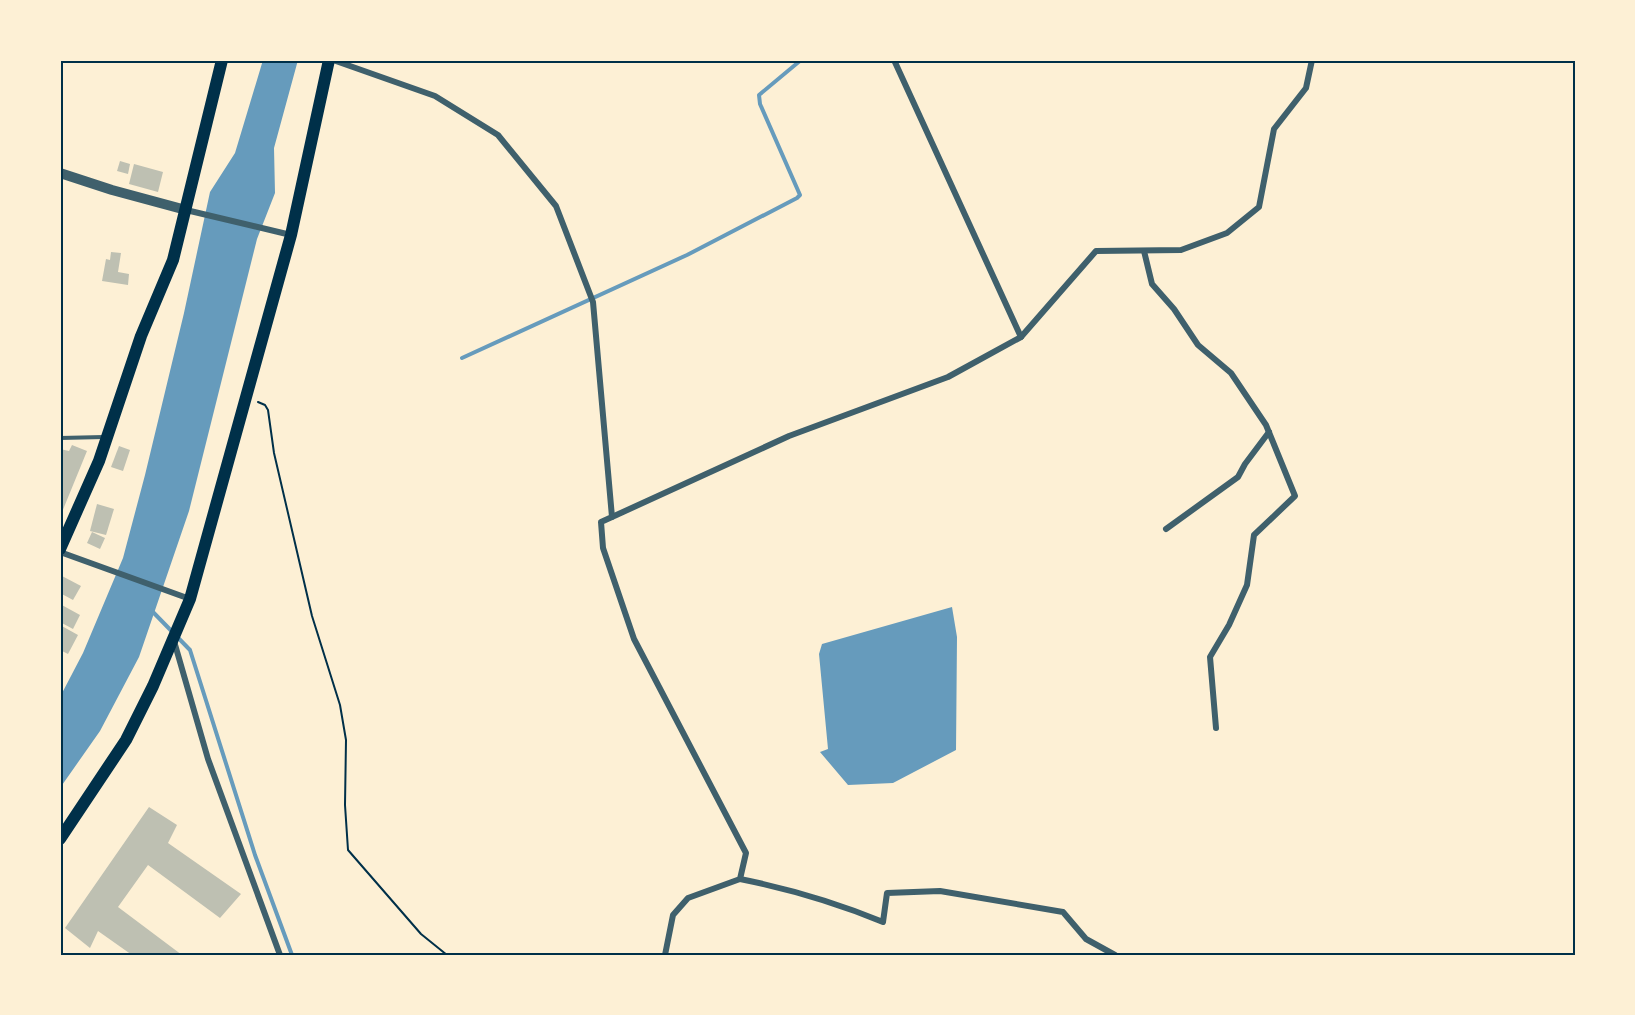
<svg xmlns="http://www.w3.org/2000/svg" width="1635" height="1015" font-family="Arial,sans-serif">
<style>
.water{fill:#669bbc}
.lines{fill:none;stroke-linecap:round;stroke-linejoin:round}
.stream{stroke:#669bbc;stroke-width:4}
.building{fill:#bec0b2}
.path{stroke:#003049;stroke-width:2}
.service{stroke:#3f606c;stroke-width:4}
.minor{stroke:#3f606c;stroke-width:6}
.tertiary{stroke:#3f606c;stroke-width:10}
.primary{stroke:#003049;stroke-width:12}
.neatline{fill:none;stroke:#003049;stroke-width:2}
</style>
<rect width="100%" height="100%" fill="#fdf0d5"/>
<g class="water">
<polygon points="263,60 298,60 274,148 275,193 257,239 189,511 139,657 100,731 60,788 60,697 83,653 123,558 145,475 184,313 210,192 235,153"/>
<polygon points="952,607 957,637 956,750 893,783 848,785 820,752 828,749 819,654 822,644"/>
</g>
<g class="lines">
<g class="stream">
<polyline points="462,358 687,255 797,198 800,195 760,104 759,95 801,60"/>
<polyline points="151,610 190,650 255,855 292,955"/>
</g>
</g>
<g class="building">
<polygon points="120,161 130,164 128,174 117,171"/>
<polygon points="134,164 163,172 158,192 129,184"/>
<polygon points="111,252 121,253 118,272 129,274 128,285 102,281 106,259 110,260"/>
<polygon points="72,445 87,451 60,517 60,449 69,451"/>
<polygon points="119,446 130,450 123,471 111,467"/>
<polygon points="97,504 114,509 106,535 90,531"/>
<polygon points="92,532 105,538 100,549 87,543"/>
<polygon points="62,576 81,586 73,600 60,593 60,580"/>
<polygon points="60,604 80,615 73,629 60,622"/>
<polygon points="60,625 78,635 68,654 60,650 62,640 60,639"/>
<polygon points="149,807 177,825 168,843 241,894 220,918 148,865 118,907 182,955 132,955 98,931 90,948 65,928"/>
</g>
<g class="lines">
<polyline class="path" points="258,402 265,405 268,410 274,453 312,616 340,705 346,740 345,805 348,850 421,934 447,955"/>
<polyline class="service" points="60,438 104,437"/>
<g class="minor">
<polyline points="333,60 435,96 498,135 556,206 593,302 612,517 601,522 603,548 634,639 746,853 740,879 688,898 673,915 665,955"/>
<polyline points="894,60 1021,337"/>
<polyline points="186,210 291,235"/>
<polyline points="1144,251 1152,284 1174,309 1198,345 1231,373 1266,425 1295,496 1254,535 1247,585 1229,625 1210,657 1216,728"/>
<polyline points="612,517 789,436 948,377 1021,337 1096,251 1181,250 1227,233 1259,207 1274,129 1306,88 1312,60"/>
<polyline points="1166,529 1238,477 1245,464 1269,432"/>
<polyline points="60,552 190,599"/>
<polyline points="174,641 208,759 280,955"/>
<path d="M740,879C790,889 837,903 883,922L887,893L940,891L1063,912L1086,939L1115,955"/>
</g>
<polyline class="tertiary" points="60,173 112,190 186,210"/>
<g class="primary">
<polyline points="60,549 99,461 141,336 173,260 222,60"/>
<polyline points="60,839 126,740 153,686 190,599 291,235 329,60"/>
</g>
</g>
<rect width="1635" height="1015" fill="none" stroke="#fdf0d5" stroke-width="123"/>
<rect x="62" y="62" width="1512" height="892" class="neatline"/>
</svg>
